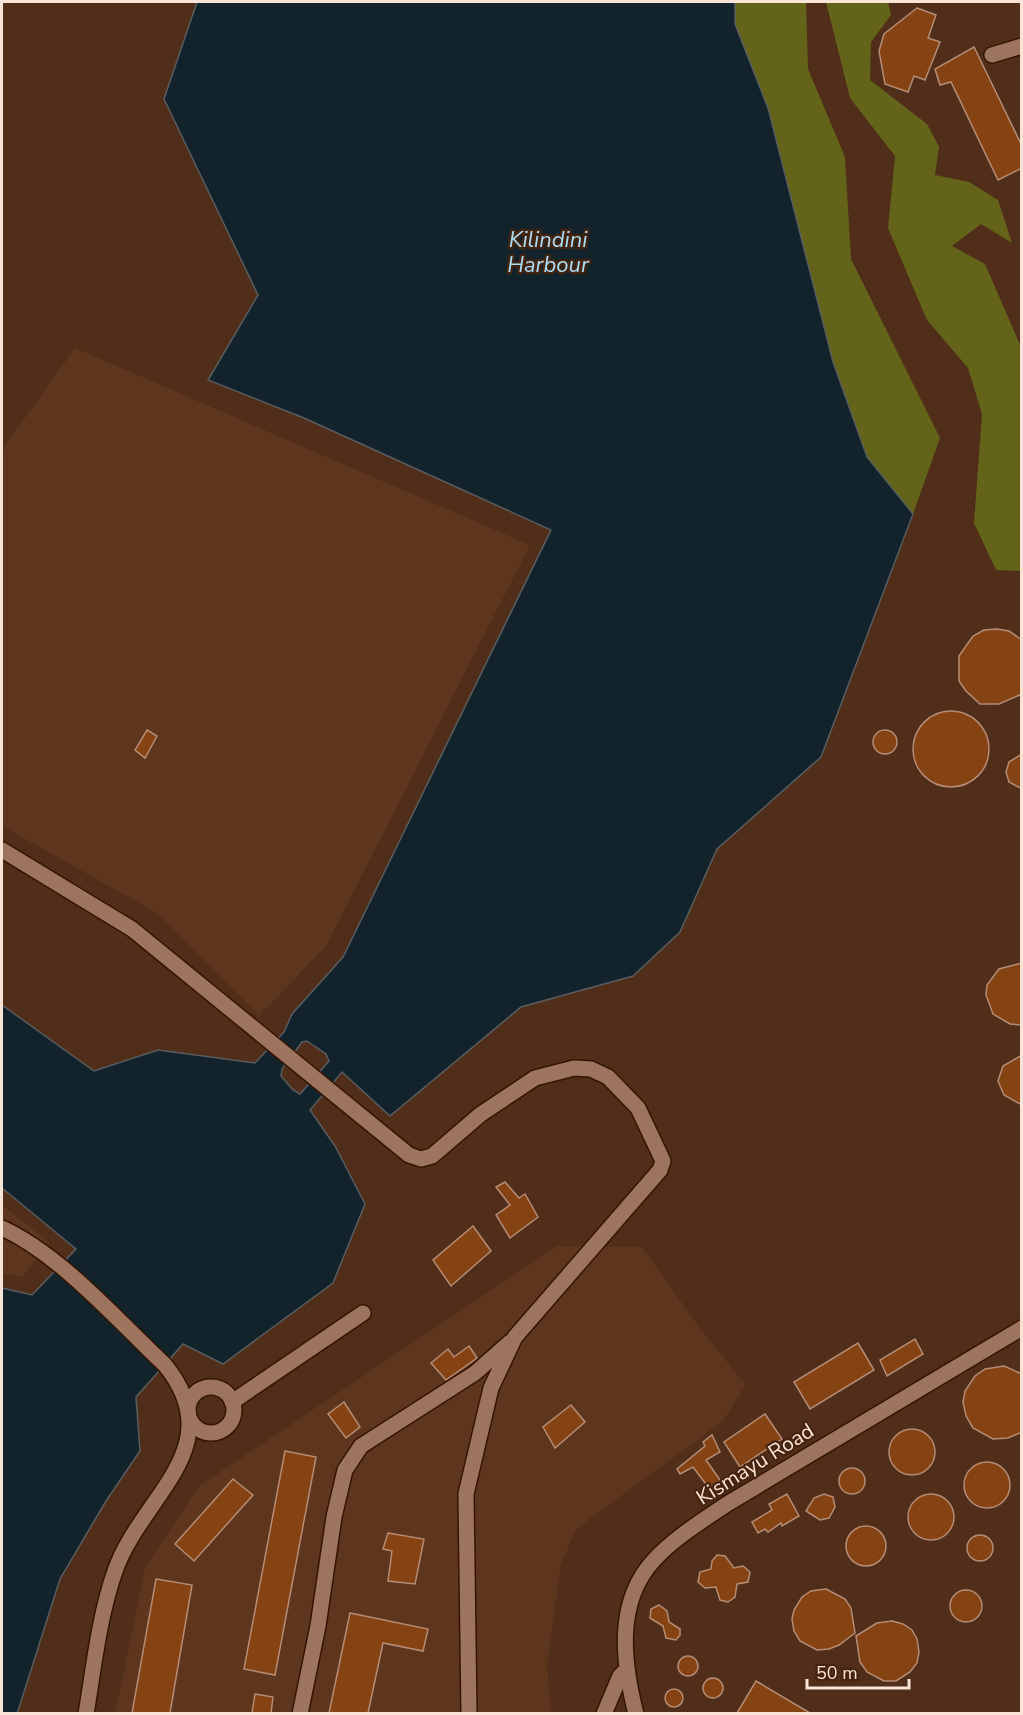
<svg xmlns="http://www.w3.org/2000/svg" width="1023" height="1715" font-family="'Nunito Sans',sans-serif">
<style>
.built{fill:#5d361d}
.green{fill:#63641a}
.water{fill:#13232c;stroke:#585d5f;stroke-width:1.5;fill-rule:evenodd}
.building{fill:#854213;stroke:#b58c75;stroke-width:1.5}
.lines{fill:none;stroke-linecap:round;stroke-linejoin:round}
.minor-casing{stroke:#351501;stroke-width:18}
.minor{stroke:#9d755f;stroke-width:15}
.labels{text-anchor:middle;dominant-baseline:central;stroke-width:4.5;stroke-linejoin:round;paint-order:stroke}
.street-label{font-size:21px;fill:#fae3d7;stroke:#45240f}
.water-label{font-size:22px;font-style:italic;fill:#a8dcf7;stroke:#45240f}
</style>
<rect width="100%" height="100%" fill="#502e19"/>
<g class="built">
<polygon points="75,348 530,545 326,946 259,1016 157,913 2,826 2,450"/>
<polygon points="2,1205 50,1243 22,1277 2,1273"/>
<polygon points="557,1246 642,1247 701,1330 746,1385 722,1422 576,1529 561,1565 547,1665 551,1713 115,1714 145,1568 199,1486"/>
</g>
<g class="green">
<polygon points="735,2 806,2 808,69 845,157 851,259 940,438 913,514 867,457 833,362 768,108 735,24"/>
<polygon points="826,2 888,2 891,15 871,42 870,80 927,124 939,147 935,175 969,182 998,200 1012,243 981,224 952,246 985,264 1021,347 1021,571 996,570 974,523 982,414 968,368 927,320 888,228 895,156 850,98"/>
</g>
<path class="water" d="M197,2H735V24L768,108L833,362L867,457L913,514L821,757L717,849L680,932L633,976L521,1007L390,1116L342,1072L310,1110L335,1146L365,1204L333,1283L223,1364L183,1344L136,1397L140,1451L106,1501L60,1579L17,1714L2,1713V1288L32,1295L76,1249L2,1188V1005L94,1071L158,1050L255,1063L284,1032L292,1014L343,957L551,530L304,418L208,380L258,295L164,99ZM307,1041L326,1054L329,1061L300,1094L293,1090L281,1076L282,1069L302,1042Z"/>
<g class="building">
<polygon points="917,8 936,15 928,38 940,42 925,80 914,76 908,92 885,84 879,51 884,34"/>
<polygon points="974,47 1022,146 1022,168 998,180 951,82 940,85 935,69"/>
<polygon points="997,629 1009,631 1022,640 1022,694 999,704 980,704 966,691 959,681 959,656 973,636 984,630"/>
<circle cx="951" cy="749" r="38"/>
<circle cx="885" cy="742" r="12"/>
<polygon points="147,730 157,736 145,758 135,750"/>
<polygon points="1022,754 1022,789 1009,782 1006,772 1009,762"/>
<polygon points="1022,963 1022,1025 1010,1024 993,1014 986,995 987,985 999,969"/>
<polygon points="1022,1055 1022,1105 1004,1095 998,1081 1003,1066"/>
<polygon points="505,1182 519,1198 525,1194 538,1217 510,1238 496,1215 510,1205 496,1187"/>
<polygon points="473,1226 491,1251 451,1286 433,1260"/>
<polygon points="915,1339 923,1354 887,1376 880,1360"/>
<polygon points="858,1343 874,1370 810,1409 794,1382"/>
<polygon points="469,1346 477,1358 446,1380 431,1363 448,1349 454,1357"/>
<polygon points="1004,1366 1022,1374 1022,1432 1008,1438 993,1439 973,1428 966,1416 963,1402 965,1391 975,1376 985,1369"/>
<polygon points="344,1402 360,1427 346,1438 328,1414"/>
<polygon points="571,1405 585,1422 555,1448 543,1427"/>
<polygon points="765,1414 782,1439 740,1467 724,1442"/>
<circle cx="912" cy="1452" r="23"/>
<polygon points="712,1435 720,1452 706,1460 727,1490 715,1496 693,1467 680,1474 677,1469 705,1446 703,1442"/>
<polygon points="285,1451 316,1457 275,1675 244,1669"/>
<circle cx="987" cy="1485" r="23"/>
<circle cx="852" cy="1481" r="13"/>
<polygon points="233,1479 253,1495 194,1561 175,1544"/>
<circle cx="931" cy="1517" r="23"/>
<polygon points="787,1494 799,1516 782,1526 781,1523 768,1532 765,1529 758,1533 752,1522 772,1510 769,1504"/>
<polygon points="824,1494 833,1497 835,1507 829,1518 820,1520 806,1511 814,1498"/>
<circle cx="866" cy="1546" r="20"/>
<polygon points="388,1533 424,1539 415,1584 388,1581 392,1551 383,1549"/>
<circle cx="980" cy="1548" r="13"/>
<polygon points="717,1555 725,1556 734,1568 743,1566 750,1572 748,1582 737,1584 735,1597 728,1602 720,1600 716,1587 705,1588 698,1582 700,1572 711,1569 712,1561"/>
<polygon points="156,1579 192,1585 170,1713 132,1713"/>
<polygon points="826,1589 845,1599 851,1608 855,1633 839,1645 829,1649 817,1650 800,1641 794,1631 792,1619 794,1610 802,1597 811,1591"/>
<circle cx="966" cy="1606" r="16"/>
<polygon points="659,1605 667,1611 669,1622 680,1629 680,1635 676,1640 666,1638 663,1626 650,1618 651,1609"/>
<polygon points="350,1613 428,1629 423,1651 383,1643 368,1713 329,1713"/>
<polygon points="892,1621 903,1624 912,1630 917,1639 919,1652 917,1663 910,1672 896,1681 884,1681 867,1672 860,1662 856,1636 877,1623"/>
<circle cx="688" cy="1666" r="10"/>
<circle cx="713" cy="1688" r="10"/>
<polygon points="756,1681 810,1713 737,1713"/>
<circle cx="674" cy="1698" r="9"/>
<polygon points="255,1694 273,1697 271,1713 252,1713"/>
</g>
<g class="lines">
<defs>
<g id="minor">
<polyline points="992,55 1022,46"/>
<polyline points="2,850 132,929 409,1155 421,1159 432,1156 481,1114 535,1078 574,1068 591,1069 608,1077 638,1108 663,1161 660,1170 515,1337 491,1388 466,1494 469,1714"/>
<path d="M2,1228C61,1255 117,1320 165,1365C232,1448 141,1496 115,1571C99,1617 94,1666 86,1714"/>
<circle cx="211" cy="1410" r="23"/>
<polyline points="232,1402 363,1313"/>
<polyline points="300,1714 318,1626 334,1517 345,1470 361,1446 475,1373 510,1342"/>
<polyline points="604,1714 620,1676 626,1670"/>
<path d="M636,1714C623,1663 615,1602 654,1560C674,1538 702,1521 727,1504L1022,1328"/>
</g>
</defs>
<use href="#minor" class="minor-casing"/>
<use href="#minor" class="minor"/>
</g>
<g class="labels">
<g class="street-label">
<text transform="translate(755 1464) rotate(-32)">Kismayu Road</text>
</g>
<g class="water-label">
<text x="548" y="240">Kilindini<tspan x="548" dy="25">Harbour</tspan></text>
</g>
</g>
<rect width="1023" height="1715" fill="none" stroke="#fae3d7" stroke-width="6"/>
<path d="M807 1679v9h102v-9" fill="none" stroke="#fae3d7" stroke-width="3"/>
<text x="816" y="1679" font-size="18" fill="#fae3d7" stroke="#45240f" stroke-width="4.5" paint-order="stroke">50 m</text>
</svg>
